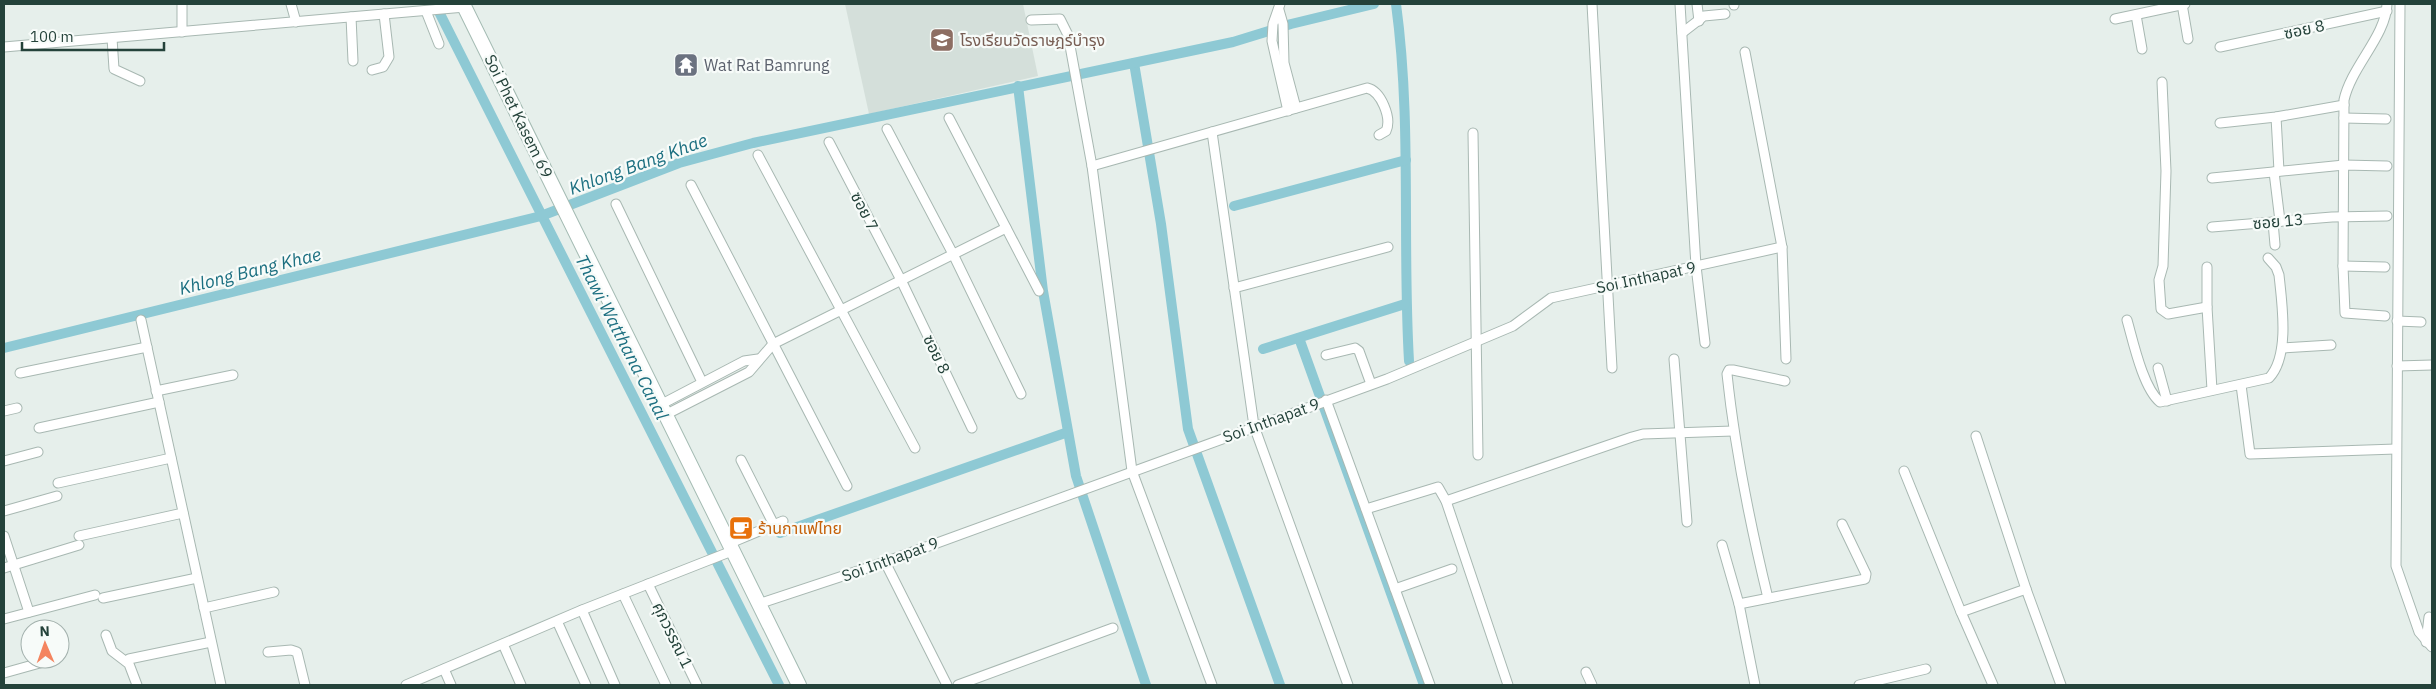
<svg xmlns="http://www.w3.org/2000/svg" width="2436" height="689" font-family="'IBM Plex Sans','Noto Sans Thai',sans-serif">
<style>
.built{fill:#d4dfda}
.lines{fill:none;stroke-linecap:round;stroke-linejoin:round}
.canal{stroke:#8ec9d4;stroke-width:10}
.minor-casing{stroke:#a8b8b2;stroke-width:11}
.secondary-casing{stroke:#a4bbb3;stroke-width:16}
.minor{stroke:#fff;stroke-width:9}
.secondary{stroke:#fff;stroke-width:14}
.labels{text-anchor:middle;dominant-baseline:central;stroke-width:4.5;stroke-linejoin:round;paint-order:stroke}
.street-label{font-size:16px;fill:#24423a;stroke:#f7fbf9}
.education-label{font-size:16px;fill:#785e54;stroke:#f7fbf9;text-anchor:start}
.worship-label{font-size:16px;fill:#5b616d;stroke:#f7fbf9;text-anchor:start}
.food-label{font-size:16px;fill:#c56008;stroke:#f7fbf9;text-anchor:start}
.water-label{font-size:18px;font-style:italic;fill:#1c6f80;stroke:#f7fbf9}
</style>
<rect width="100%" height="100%" fill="#e6efeb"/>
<polygon class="built" points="845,4 1023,4 1038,76 869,114"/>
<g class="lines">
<g class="canal">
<polyline points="435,4 779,685"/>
<path d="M1396,4C1412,122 1402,242 1409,361"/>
<polyline points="1134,63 1161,224 1188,429 1280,685"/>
<polyline points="1018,86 1043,291 1076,476 1146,685"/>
<polyline points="1234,206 1406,160"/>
<polyline points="1299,338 1424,685"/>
<polyline points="4,348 541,216 679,163 753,143 1233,42 1291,24 1374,4"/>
<polyline points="1263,349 1405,304"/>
<polyline points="780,533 1068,432"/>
</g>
<defs>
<g id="minor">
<polyline points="291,4 296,22"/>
<polyline points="1280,4 1273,24 1272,41 1288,111"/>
<polyline points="1592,4 1612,368"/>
<polyline points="1680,4 1696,266 1705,343"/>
<polyline points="1697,4 1699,21"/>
<polyline points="1734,4 1734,5"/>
<polyline points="2182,4 2188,39"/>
<polyline points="2400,4 2396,566 2419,632 2432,647"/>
<polyline points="1279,10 1283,24 1284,63 1296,108"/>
<polyline points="426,11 439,44"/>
<polyline points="2136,15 2142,49"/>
<polyline points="351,17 353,61"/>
<polyline points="2115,19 2185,4"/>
<polyline points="1031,20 1060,19 1068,35 1092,166 1132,471 1212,685"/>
<polyline points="182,32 182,4"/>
<polyline points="1682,33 1704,16 1725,14"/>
<polyline points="112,38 114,69 140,81"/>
<polyline points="4,47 465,7"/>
<polyline points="2220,47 2387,11"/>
<polyline points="1745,52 1782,247 1786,359"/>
<polyline points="372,70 383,67 389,57 384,14"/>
<polyline points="2162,82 2166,171 2163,266 2159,280 2161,309 2168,314 2207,307"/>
<polyline points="2276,117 2279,171"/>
<polyline points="949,118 1039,291"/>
<polyline points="2344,118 2386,119"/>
<polyline points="2220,123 2276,117 2344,105"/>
<polyline points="887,129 953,254 1021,394"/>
<polyline points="1212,132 1254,426 1348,685"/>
<polyline points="1473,133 1478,455"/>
<polyline points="829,142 901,280 972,428"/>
<polyline points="758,155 915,448"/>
<path d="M1092,166L1367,88C1381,91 1392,118 1386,131L1379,135"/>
<polyline points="2274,172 2280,221"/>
<polyline points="2212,178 2344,165 2387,166"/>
<polyline points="691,185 847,486"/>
<polyline points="616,204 702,382"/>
<polyline points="2273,222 2275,245"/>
<polyline points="2212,227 2332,217 2387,216"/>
<polyline points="2343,266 2385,267"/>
<polyline points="2207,267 2207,307 2212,390"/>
<polyline points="1234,288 1388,247"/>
<path d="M2385,316L2345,313L2343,266L2344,100C2351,67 2386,36 2387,4"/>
<polyline points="141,320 221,685"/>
<path d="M2127,320C2133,341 2143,388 2160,402L2269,378C2290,356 2282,304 2279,275L2276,267L2268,258"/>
<polyline points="2397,321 2421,322"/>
<polyline points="2282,348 2331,345"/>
<polyline points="1326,355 1355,348 1359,351 1371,384"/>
<polyline points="1674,359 1687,522"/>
<polyline points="2397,366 2432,365"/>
<polyline points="2158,368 2167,401"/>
<polyline points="20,373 147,347"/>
<polyline points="2241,385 2250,454 2396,449"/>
<polyline points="156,391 233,375"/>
<polyline points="1326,400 1430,685"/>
<polyline points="660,405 744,361 758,359"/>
<polyline points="4,411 17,408"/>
<polyline points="665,415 749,372 773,344 1006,228"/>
<polyline points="39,428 159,402"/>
<polyline points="1976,436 2026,589"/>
<polyline points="741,460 774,525"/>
<polyline points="4,461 38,452"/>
<polyline points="1904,471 1961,612 1993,685"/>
<polyline points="58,483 171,458"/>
<polyline points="1446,501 1632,437 1643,434 1733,431"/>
<polyline points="1366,509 1438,487 1446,501 1508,685"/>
<polyline points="4,511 57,496"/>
<polyline points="4,536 29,612"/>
<polyline points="79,536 183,513"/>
<polyline points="728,544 783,521"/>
<polyline points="1722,545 1739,604 1755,685"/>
<polyline points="885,562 947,685"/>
<polyline points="4,568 79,545"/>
<polyline points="648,584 697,685"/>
<polyline points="1395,589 1452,569"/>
<polyline points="623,594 666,685"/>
<polyline points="103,598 197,578"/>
<path d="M1768,598C1750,524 1735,450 1727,374L1729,370H1733L1785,381"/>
<polyline points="758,604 885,562 1387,379 1513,326 1551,298 1782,247"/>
<polyline points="1739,604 1865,579 1866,574 1842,524"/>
<polyline points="204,608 274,592"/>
<polyline points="582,610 615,685"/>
<polyline points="1961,612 2026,589 2061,685"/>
<polyline points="4,619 95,595"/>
<polyline points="557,621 586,685"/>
<polyline points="106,635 112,651 129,664 137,685"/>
<polyline points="2426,642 2429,617"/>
<polyline points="503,644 521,685"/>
<polyline points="268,652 291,650 297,652 305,685"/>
<polyline points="129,659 211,642"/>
<polyline points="444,669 451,685"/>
<polyline points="1586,672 1592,685"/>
<polyline points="4,673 47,661"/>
<polyline points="406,685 582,610 732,551"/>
<polyline points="958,685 1113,628"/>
<polyline points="1859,685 1926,669"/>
</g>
<polyline id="secondary" points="463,4 799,685"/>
</defs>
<use href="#minor" class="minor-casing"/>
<use href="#secondary" class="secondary-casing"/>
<use href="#minor" class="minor"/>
<use href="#secondary" class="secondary"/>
</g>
<defs>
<symbol id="school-square" viewBox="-11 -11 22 22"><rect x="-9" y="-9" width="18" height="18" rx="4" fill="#8d6e63" stroke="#f7fbf9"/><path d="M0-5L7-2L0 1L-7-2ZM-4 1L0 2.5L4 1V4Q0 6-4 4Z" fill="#fff"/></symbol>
<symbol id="temple-square" viewBox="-11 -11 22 22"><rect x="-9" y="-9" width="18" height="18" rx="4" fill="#6b7280" stroke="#f7fbf9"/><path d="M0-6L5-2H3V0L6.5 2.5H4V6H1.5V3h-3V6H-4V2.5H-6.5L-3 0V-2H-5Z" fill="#fff"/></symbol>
<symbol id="cafe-square" viewBox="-11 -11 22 22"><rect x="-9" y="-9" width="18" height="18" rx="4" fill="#e8710a" stroke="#f7fbf9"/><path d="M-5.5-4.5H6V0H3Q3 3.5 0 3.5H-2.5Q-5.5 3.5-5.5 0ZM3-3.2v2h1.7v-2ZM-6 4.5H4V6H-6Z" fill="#fff"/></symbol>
</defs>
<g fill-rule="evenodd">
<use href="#school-square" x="928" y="26" width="28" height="28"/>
<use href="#temple-square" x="672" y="51" width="28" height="28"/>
<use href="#cafe-square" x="727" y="514" width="28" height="28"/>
</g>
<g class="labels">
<g class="street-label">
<text transform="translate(2304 29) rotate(-12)">ซอย 8</text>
<text transform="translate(519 116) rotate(64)">Soi Phet Kasem 69</text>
<text transform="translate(865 211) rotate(63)">ซอย 7</text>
<text transform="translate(2278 221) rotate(-5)">ซอย 13</text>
<text transform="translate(1646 277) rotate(-12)">Soi Inthapat 9</text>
<text transform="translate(937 354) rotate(64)">ซอย 8</text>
<text transform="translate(1271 420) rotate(-20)">Soi Inthapat 9</text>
<text transform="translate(890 559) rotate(-20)">Soi Inthapat 9</text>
<text transform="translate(673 635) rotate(64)">ศุภวรรณ 1</text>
</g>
<g class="education-label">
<text x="960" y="40">โรงเรียนวัดราษฎร์บำรุง</text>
</g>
<g class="worship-label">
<text x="704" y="65">Wat Rat Bamrung</text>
</g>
<g class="food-label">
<text x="758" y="528">ร้านกาแฟไทย</text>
</g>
<g class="water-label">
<text transform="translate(638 164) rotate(-20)">Khlong Bang Khae</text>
<text transform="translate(250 271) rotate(-14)">Khlong Bang Khae</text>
<text transform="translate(622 337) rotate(63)">Thawi Watthana Canal</text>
</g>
</g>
<rect width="2436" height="689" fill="none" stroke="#24423a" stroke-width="10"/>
<g transform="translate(45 644) rotate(358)"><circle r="24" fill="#f7fbf9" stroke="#a3b1ad"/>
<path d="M0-4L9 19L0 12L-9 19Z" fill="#f4845f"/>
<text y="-8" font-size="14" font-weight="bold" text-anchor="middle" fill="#24423a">N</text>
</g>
<path d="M22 42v8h142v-8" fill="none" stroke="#24423a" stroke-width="2.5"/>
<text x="30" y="42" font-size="15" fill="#24423a" stroke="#f7fbf9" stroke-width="4" paint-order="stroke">100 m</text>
</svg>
